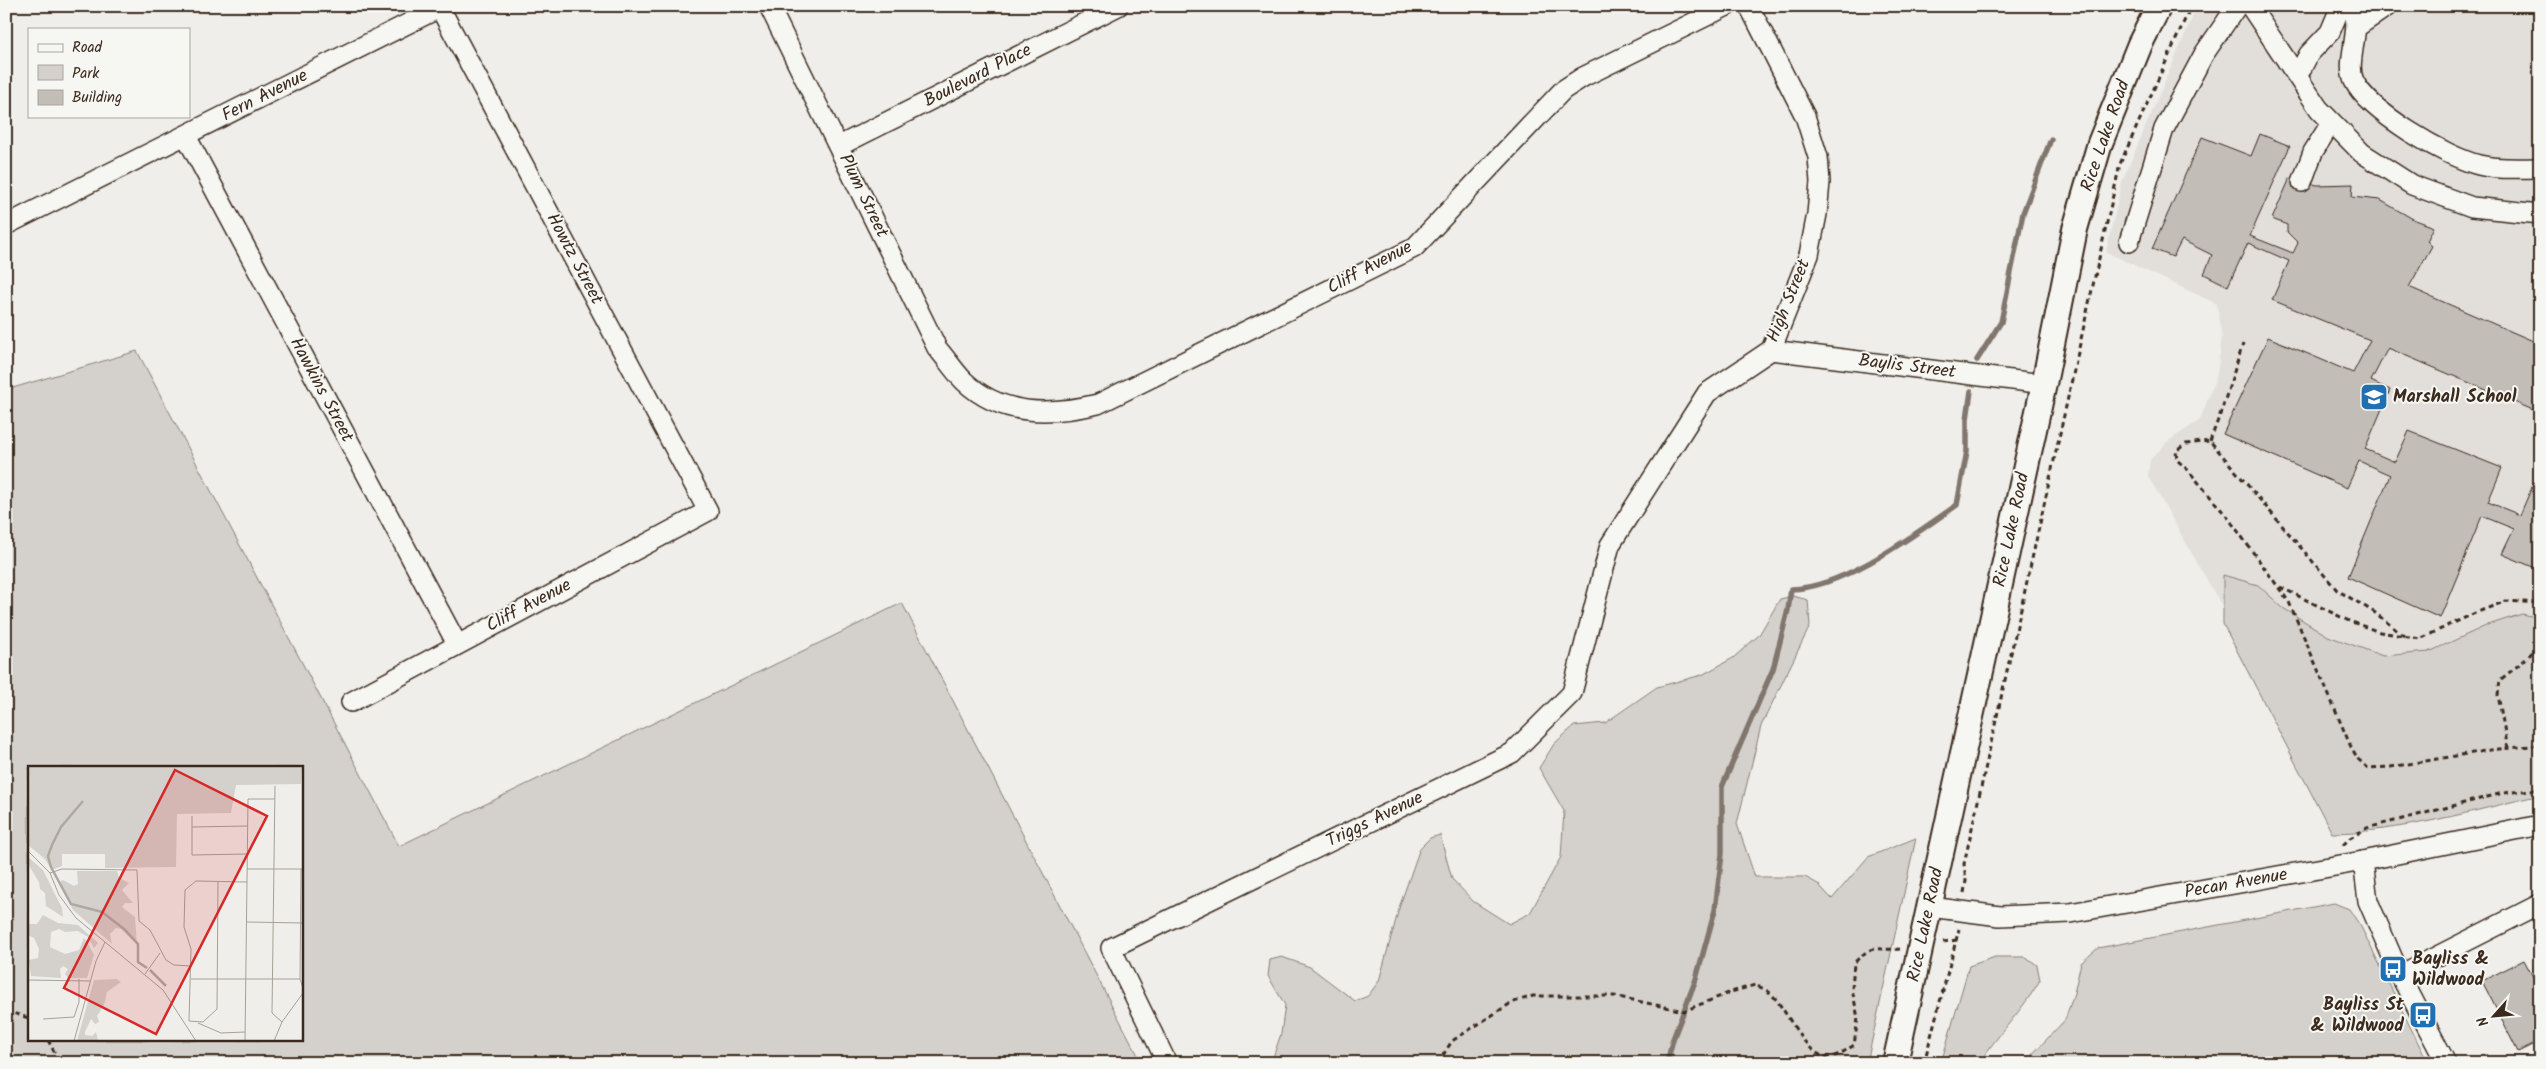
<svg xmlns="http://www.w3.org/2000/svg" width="2546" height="1069" font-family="Kalam,sans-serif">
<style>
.built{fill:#e2dfdb}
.green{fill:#d4d1cc;stroke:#887e75;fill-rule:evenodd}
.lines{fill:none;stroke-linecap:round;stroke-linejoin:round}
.stream{stroke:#81766d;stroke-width:5.5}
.building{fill:#c2bdb7;stroke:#3b2a1e}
.minor-casing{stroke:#3b2a1e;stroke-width:22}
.major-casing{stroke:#3b2a1e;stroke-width:28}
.path{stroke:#3b2a1e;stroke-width:3;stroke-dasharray:5 4;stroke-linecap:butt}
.minor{stroke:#f6f6f2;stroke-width:19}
.major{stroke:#f6f6f2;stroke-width:24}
.labels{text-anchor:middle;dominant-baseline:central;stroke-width:4;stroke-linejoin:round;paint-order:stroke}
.street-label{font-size:18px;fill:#3b2a1e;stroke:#f6f6f2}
.poi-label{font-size:18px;font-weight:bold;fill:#3b2a1e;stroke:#f6f6f2;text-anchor:start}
.inset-river{fill:none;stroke:#afa8a1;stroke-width:2.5}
.inset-road{fill:none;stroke:#a7a098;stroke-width:1}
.view{fill:#d62828;fill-opacity:0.15;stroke:#d62828;stroke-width:2.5}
.inset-edge{fill:none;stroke:#3b2a1e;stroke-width:2.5}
</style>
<rect width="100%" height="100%" fill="#efeeea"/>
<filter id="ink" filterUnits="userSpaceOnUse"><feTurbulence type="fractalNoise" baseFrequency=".02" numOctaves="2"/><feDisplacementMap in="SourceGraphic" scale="10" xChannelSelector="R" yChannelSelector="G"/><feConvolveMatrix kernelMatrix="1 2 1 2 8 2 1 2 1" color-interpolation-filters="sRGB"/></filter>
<g filter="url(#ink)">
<polygon class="built" points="2197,6 2540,6 2540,795 2273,696 2148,476 2150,460 2167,442 2200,420 2217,374 2222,338 2217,304 2106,252 2122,182"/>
<g class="green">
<path d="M137,351L399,846L902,603L1142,1063H6V390ZM29,768H301V1040H29Z"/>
<path d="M2223,575L2258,585L2283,608L2328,636L2383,656L2429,652L2488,625L2522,614L2540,618V795C2472,811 2402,832 2332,833L2223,624Z"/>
<polygon points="1793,596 1808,600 1810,626 1761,726 1737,824 1755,877 1805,877 1818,884 1832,899 1868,857 1916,838 1867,1063 1271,1063 1281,1034 1285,1005 1268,976 1270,960 1282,957 1310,967 1355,1001 1368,996 1379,981 1400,905 1420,848 1430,838 1440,835 1452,879 1474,902 1509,924 1530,913 1561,857 1564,811 1539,768 1554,744 1574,726 1605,723 1657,687 1702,675 1733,658 1759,635 1780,599"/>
<polygon points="2334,903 2349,909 2361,927 2428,1063 2024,1063 2065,1020 2074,993 2081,963 2098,948"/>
<path d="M1995,957H2026L2037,965L2040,980C2023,1010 1998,1034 1979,1063H1941L1969,966Z"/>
</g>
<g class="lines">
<g class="stream">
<polyline points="1977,360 2001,322 2023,213 2051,139"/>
<path d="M1667,1063L1673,1039L1696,979L1715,910L1722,854V787L1773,669L1788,610L1791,589C1844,588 1914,535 1957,505L1967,451V419L1971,391"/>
</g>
</g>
<g class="building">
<polygon points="2260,134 2290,146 2250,236 2293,253 2298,243 2287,232 2287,225 2272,219 2290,178 2317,185 2353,184 2352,197 2380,200 2413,219 2434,227 2427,241 2432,246 2409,287 2540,344 2540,413 2388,348 2371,381 2390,390 2365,449 2395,462 2409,431 2502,468 2488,502 2520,515 2540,468 2540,570 2502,554 2514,529 2482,516 2440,618 2348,577 2390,475 2359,461 2347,488 2223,434 2268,337 2353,373 2370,340 2272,300 2289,261 2248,243 2228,286 2204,274 2212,255 2182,240 2173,257 2152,249 2202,137 2251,156"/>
<polygon points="2524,960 2540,990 2540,1041 2518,1052 2482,981"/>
</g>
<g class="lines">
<defs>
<g id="minor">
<path d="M769,6L937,348C946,358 954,371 964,381C1002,417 1051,415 1098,404L1414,248L1563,90L1583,77L1727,6"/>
<polyline points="2250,6 2319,109 2362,153 2412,185 2472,207 2540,214"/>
<path d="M2353,6C2362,31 2345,62 2354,81C2369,112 2446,157 2479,165C2499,170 2520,168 2540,168"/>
<polyline points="2357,27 2388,6"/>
<polyline points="2298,75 2309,54 2330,32 2341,6"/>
<polyline points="186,136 457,644"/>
<polyline points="839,146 1118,6"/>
<polyline points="2302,182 2313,152 2331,123"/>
<polyline points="6,225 443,6"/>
<polyline points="2129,242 2164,129 2204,54 2237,6"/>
<polyline points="1771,350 2044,384"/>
<polyline points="351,702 708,511 440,8"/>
<polyline points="2363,861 2368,901 2400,975 2446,1063"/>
<polyline points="1930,907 2000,916 2070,913 2363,861 2540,825"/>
<polyline points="2400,975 2540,904"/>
<polyline points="1167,1063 1111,948 1512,753 1572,693 1610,545 1707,393 1771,350 1809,255 1817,214 1820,182 1818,157 1805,116 1749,6"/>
</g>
<polyline id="major" points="1895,1063 2044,384 2075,229 2100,143 2140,44 2159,6"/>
</defs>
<use href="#minor" class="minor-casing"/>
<use href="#major" class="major-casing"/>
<g class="path">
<polyline points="2210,441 2221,412 2243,344"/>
<polyline points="2280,587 2349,621 2380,632 2420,639 2475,613 2506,601 2540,603"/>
<polyline points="2404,636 2374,612 2337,590 2210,441 2186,444 2176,451 2177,460 2188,470 2229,519 2289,602 2351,747 2358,759 2368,768 2391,767 2490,750 2540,745"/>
<polyline points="2508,749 2498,695 2500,680 2526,659 2540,644"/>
<polyline points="2343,845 2350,838 2367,828 2503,793 2540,789"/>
<polyline points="1964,893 1966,881 1964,864 2120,164 2191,6"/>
<polyline points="1943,942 1957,940"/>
<polyline points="6,1011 29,1018"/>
<polyline points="48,1040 60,1063"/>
<path d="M1438,1063L1452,1041L1511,1003L1533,996H1614L1684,1011L1731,992L1755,985C1759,987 1765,989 1769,992C1786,1006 1805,1058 1829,1057C1839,1056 1846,1050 1854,1045L1858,1018L1852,989L1854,963C1874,942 1875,951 1900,949"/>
<polyline points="1924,1063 1959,929"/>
</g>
<use href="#minor" class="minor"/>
<use href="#major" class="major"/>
</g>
</g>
<defs>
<symbol id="school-square" viewBox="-11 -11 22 22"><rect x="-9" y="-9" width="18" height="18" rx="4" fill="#1f6fb2" stroke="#f6f6f2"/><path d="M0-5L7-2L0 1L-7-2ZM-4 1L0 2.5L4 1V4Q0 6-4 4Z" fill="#fff"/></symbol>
<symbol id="bus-square" viewBox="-11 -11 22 22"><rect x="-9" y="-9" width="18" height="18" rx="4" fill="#1f6fb2" stroke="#f6f6f2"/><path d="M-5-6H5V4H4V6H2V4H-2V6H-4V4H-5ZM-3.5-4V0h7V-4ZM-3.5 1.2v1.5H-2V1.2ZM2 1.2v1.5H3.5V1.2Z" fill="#fff"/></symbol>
</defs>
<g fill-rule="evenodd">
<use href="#school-square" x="2358" y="381" width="32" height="32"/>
<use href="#bus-square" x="2377" y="953" width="32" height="32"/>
<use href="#bus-square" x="2407" y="999" width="32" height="32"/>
</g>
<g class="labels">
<g class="street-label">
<text transform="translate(978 76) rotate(-27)">Boulevard Place</text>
<text transform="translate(265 96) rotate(-27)">Fern Avenue</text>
<text transform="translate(2106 136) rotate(-71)">Rice Lake Road</text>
<text transform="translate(863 196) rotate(64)">Plum Street</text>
<text transform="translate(574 259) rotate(62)">Howtz Street</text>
<text transform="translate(1370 268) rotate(-28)">Cliff Avenue</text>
<text transform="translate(1789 301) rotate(-68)">High Street</text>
<text transform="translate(1907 367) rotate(7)">Baylis Street</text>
<text transform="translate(321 390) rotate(62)">Hawkins Street</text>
<text transform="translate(2012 530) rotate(-78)">Rice Lake Road</text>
<text transform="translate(529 606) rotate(-28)">Cliff Avenue</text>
<text transform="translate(1375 820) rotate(-26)">Triggs Avenue</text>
<text transform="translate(2236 884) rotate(-10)">Pecan Avenue</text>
<text transform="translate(1926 925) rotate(-78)">Rice Lake Road</text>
</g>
<g class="poi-label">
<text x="2393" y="397">Marshall School</text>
<text x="2412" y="959">Bayliss &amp;<tspan x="2412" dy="21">Wildwood</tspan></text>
<text x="2404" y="1005" text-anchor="end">Bayliss St<tspan x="2404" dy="21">&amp; Wildwood</tspan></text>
</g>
</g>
<g transform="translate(28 766)">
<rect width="275" height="275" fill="#efeeea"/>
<path d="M0,0H274L273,18L208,19L203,47L149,48L148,101L77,102V88H34V100L24,104L16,92L0,79ZM0,91L15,104L34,142L35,151L18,140L17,127L12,123L11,116L0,98ZM49,105H89L91,112L101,117L94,124L105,137H97L94,141L107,151L109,179L93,163L88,162L82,168L84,178L45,144L26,108L32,116L35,114L46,120L50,118ZM15,149L30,157L50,159L70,177L66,182L60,171L50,165L37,166L31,163L23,166L22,181L37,188L51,184L56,172L58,174L66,189L59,212H40L37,208L40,203L35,200L32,203L33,212L3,210L1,194L10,192L11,183L6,172L0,169V158H9ZM89,213L93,216L79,226L76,239L69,250L71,256L67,258L63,253L57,266V269L64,270L68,266L70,275H49L66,214Z" fill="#d4d1cc"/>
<path class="inset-river" d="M55,35L33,61L24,79L20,90L23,101L43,138L74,146L96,163L110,178V196L119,202M122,204L138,220"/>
<path class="inset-road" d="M247,20L244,247L254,256M164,50V89L219,88M164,61L219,60M0,85L22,107L31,129L48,152L135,224L168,275M219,103H275M273,103L272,213L275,222M22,107L34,103L109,104L111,155L122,164L138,194L146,199L163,200M218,156L275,157M117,208L132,187M163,213H272M0,214L62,215M15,253L46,251L51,236V213M161,255L163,183L156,161L157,124L168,115L219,116M161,255L175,256L189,243L190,116M170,257L193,267L217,266M46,275L68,195L77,176M217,275L220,33H247M246,275L254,256L275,227"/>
<path class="view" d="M147,4L239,50L128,268L36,222Z"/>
<rect width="275" height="275" class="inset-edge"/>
</g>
<rect width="2546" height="1069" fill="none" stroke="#f6f6f2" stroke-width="25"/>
<rect x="12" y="12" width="2521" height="1044" fill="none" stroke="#3b2a1e" stroke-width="2" filter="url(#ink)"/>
<rect x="28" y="28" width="162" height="90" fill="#f6f6f2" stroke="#aba49d"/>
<rect x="38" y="44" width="25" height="8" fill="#f6f6f2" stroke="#aba49d"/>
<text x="72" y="52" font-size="15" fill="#3b2a1e">Road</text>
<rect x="38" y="65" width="25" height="15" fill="#d4d1cc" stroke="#aba49d"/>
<text x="72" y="78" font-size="15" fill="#3b2a1e">Park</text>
<rect x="38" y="90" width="25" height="15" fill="#c2bdb7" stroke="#aba49d"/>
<text x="72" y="102" font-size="15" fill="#3b2a1e">Building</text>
<g transform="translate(2494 1016) rotate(243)" stroke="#f6f6f2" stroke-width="4" paint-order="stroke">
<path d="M0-4L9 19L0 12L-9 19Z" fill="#3b2a1e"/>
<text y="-8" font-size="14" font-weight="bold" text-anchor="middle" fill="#3b2a1e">N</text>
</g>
</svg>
